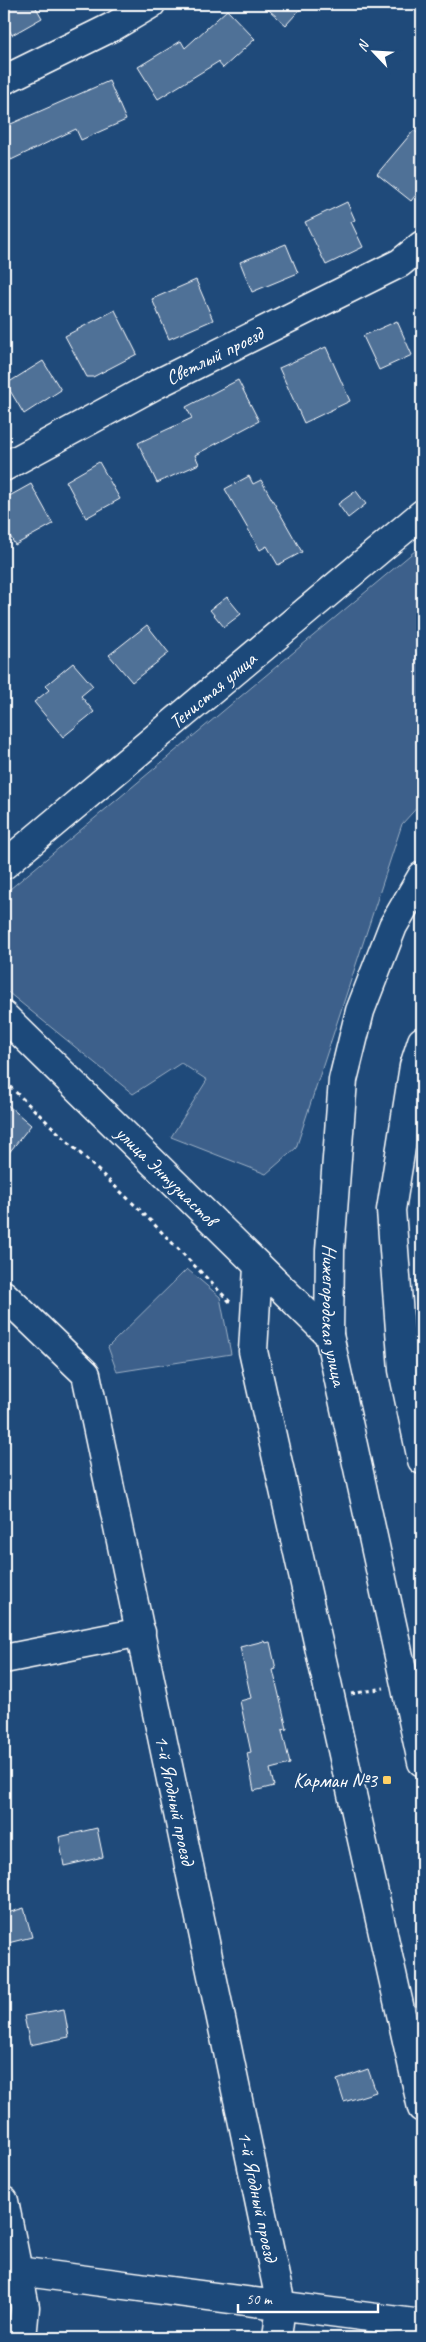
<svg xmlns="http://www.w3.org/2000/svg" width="426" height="2342" font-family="Caveat,sans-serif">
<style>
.green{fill:#3c618b;stroke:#9eb0c5}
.building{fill:#507197;stroke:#fff}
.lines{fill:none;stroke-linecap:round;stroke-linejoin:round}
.minor-casing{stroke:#fff;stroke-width:31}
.path{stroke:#fff;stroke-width:3;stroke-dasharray:4 4;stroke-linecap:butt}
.minor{stroke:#1f4a7a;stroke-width:28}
.poi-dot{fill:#ffd166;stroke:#1f4a7a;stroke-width:2}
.labels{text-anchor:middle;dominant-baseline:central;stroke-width:4.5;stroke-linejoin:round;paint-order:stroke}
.street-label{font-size:20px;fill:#fff;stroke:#1f4a7a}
.poi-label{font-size:20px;fill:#fff;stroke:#1f4a7a;text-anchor:end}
</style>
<rect width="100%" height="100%" fill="#1f4a7a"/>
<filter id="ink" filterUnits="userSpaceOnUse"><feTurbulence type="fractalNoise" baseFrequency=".02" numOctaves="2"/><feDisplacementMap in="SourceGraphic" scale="10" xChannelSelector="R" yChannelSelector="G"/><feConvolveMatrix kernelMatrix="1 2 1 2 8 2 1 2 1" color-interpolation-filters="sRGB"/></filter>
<g filter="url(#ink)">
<g class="green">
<polygon points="422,545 422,802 402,824 296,1148 266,1174 171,1137 207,1080 181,1063 133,1094 4,989 4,894"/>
<polygon points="187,1269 220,1297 231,1354 117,1372 108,1347"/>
</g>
<g class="building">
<polygon points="4,4 34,4 42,18 12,35 4,21"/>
<polygon points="262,4 305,4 286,25"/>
<polygon points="227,10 255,39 223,68 218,62 158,99 138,67 181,41 185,48"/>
<polygon points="109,81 126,120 81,140 76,129 11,160 4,146 4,127"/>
<polygon points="414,130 422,137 422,187 411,201 377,174"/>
<polygon points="347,202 355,220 351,222 363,247 326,265 305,222"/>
<polygon points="286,244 298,273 252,292 240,262"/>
<polygon points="196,280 213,320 169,339 152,299"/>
<polygon points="115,310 137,354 93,377 87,377 65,336"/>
<polygon points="397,321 412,355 379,370 363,336"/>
<polygon points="326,347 350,401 304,423 279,368"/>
<polygon points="43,361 61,390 24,414 6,384"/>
<polygon points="238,380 259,421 195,455 199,464 157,483 138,443 192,418 186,407"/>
<polygon points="99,462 120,499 86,518 66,481"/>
<polygon points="249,476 253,484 261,480 302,552 278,565 267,546 260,550 225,489"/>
<polygon points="31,484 53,524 15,545 4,525 4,499"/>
<polygon points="356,491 366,504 348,518 338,504"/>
<polygon points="227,597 241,614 224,627 210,610"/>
<polygon points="147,625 169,653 132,682 109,655"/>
<polygon points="73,663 93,686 81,696 94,712 63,737 34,702 49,690 45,686"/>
<polygon points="4,1102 31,1125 4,1159"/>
<polygon points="264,1641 265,1643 270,1642 276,1669 273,1670 287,1729 282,1730 290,1764 270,1769 274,1786 254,1791 247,1753 251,1752 240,1701 251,1698 240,1647"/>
<polygon points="97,1828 103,1857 64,1866 59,1837"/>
<polygon points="24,1908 32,1937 4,1944 4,1914"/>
<polygon points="64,2009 69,2037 30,2045 24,2016"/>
<polygon points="368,2069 376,2092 344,2102 337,2080"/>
</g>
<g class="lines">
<defs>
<g id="minor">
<polyline points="4,80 114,26 151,4"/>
<path id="s1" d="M4,467L157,384L400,263L422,245"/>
<path id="s2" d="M4,865L422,514"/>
<path id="s3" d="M422,876L393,926L360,1011L343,1080L330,1250L329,1335L422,1762"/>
<path id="s4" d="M4,1016L329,1335"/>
<polyline points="422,1041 414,1066 391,1210 403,1370 422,1460"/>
<polyline points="258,1267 253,1351 422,2108"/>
<path id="s5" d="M4,1295L86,1374L281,2305L277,2338"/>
<polyline points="4,1659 141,1632"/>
<polyline points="4,2201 25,2307 22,2338"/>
<polyline points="18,2271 422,2324"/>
</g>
</defs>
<use href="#minor" class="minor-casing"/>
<g class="path">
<polyline points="4,1081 143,1213 232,1304"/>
<polyline points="351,1694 384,1688"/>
</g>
<use href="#minor" class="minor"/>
</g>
</g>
<rect class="poi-dot" x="382" y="1775" width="10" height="10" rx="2.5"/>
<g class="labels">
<g class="street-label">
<text stroke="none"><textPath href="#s1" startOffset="238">Светлый проезд</textPath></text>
<text stroke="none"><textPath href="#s2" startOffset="272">Тенистая улица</textPath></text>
<text stroke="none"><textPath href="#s4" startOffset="228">улица Энтузиастов</textPath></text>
<text stroke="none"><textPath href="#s3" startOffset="456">Нижегородская улица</textPath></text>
<text stroke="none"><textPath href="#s5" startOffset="549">1-й Ягодный проезд</textPath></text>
<text stroke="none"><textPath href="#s5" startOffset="954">1-й Ягодный проезд</textPath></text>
</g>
<g class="poi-label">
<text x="377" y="1780">Карман №3</text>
</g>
</g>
<rect width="426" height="2342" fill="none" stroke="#1f4a7a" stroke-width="20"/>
<rect x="10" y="10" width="406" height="2322" fill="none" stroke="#fff" stroke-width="2" filter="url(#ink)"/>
<g transform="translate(374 52) rotate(295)" stroke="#1f4a7a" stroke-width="4" paint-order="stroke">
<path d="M0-4L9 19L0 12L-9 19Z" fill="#ffffff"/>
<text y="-8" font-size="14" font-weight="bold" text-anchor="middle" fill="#ffffff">N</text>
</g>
<path d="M238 2304v8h140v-8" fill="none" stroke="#ffffff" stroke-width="2.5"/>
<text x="246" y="2304" font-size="15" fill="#ffffff" stroke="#1f4a7a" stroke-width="4" paint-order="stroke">50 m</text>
</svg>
